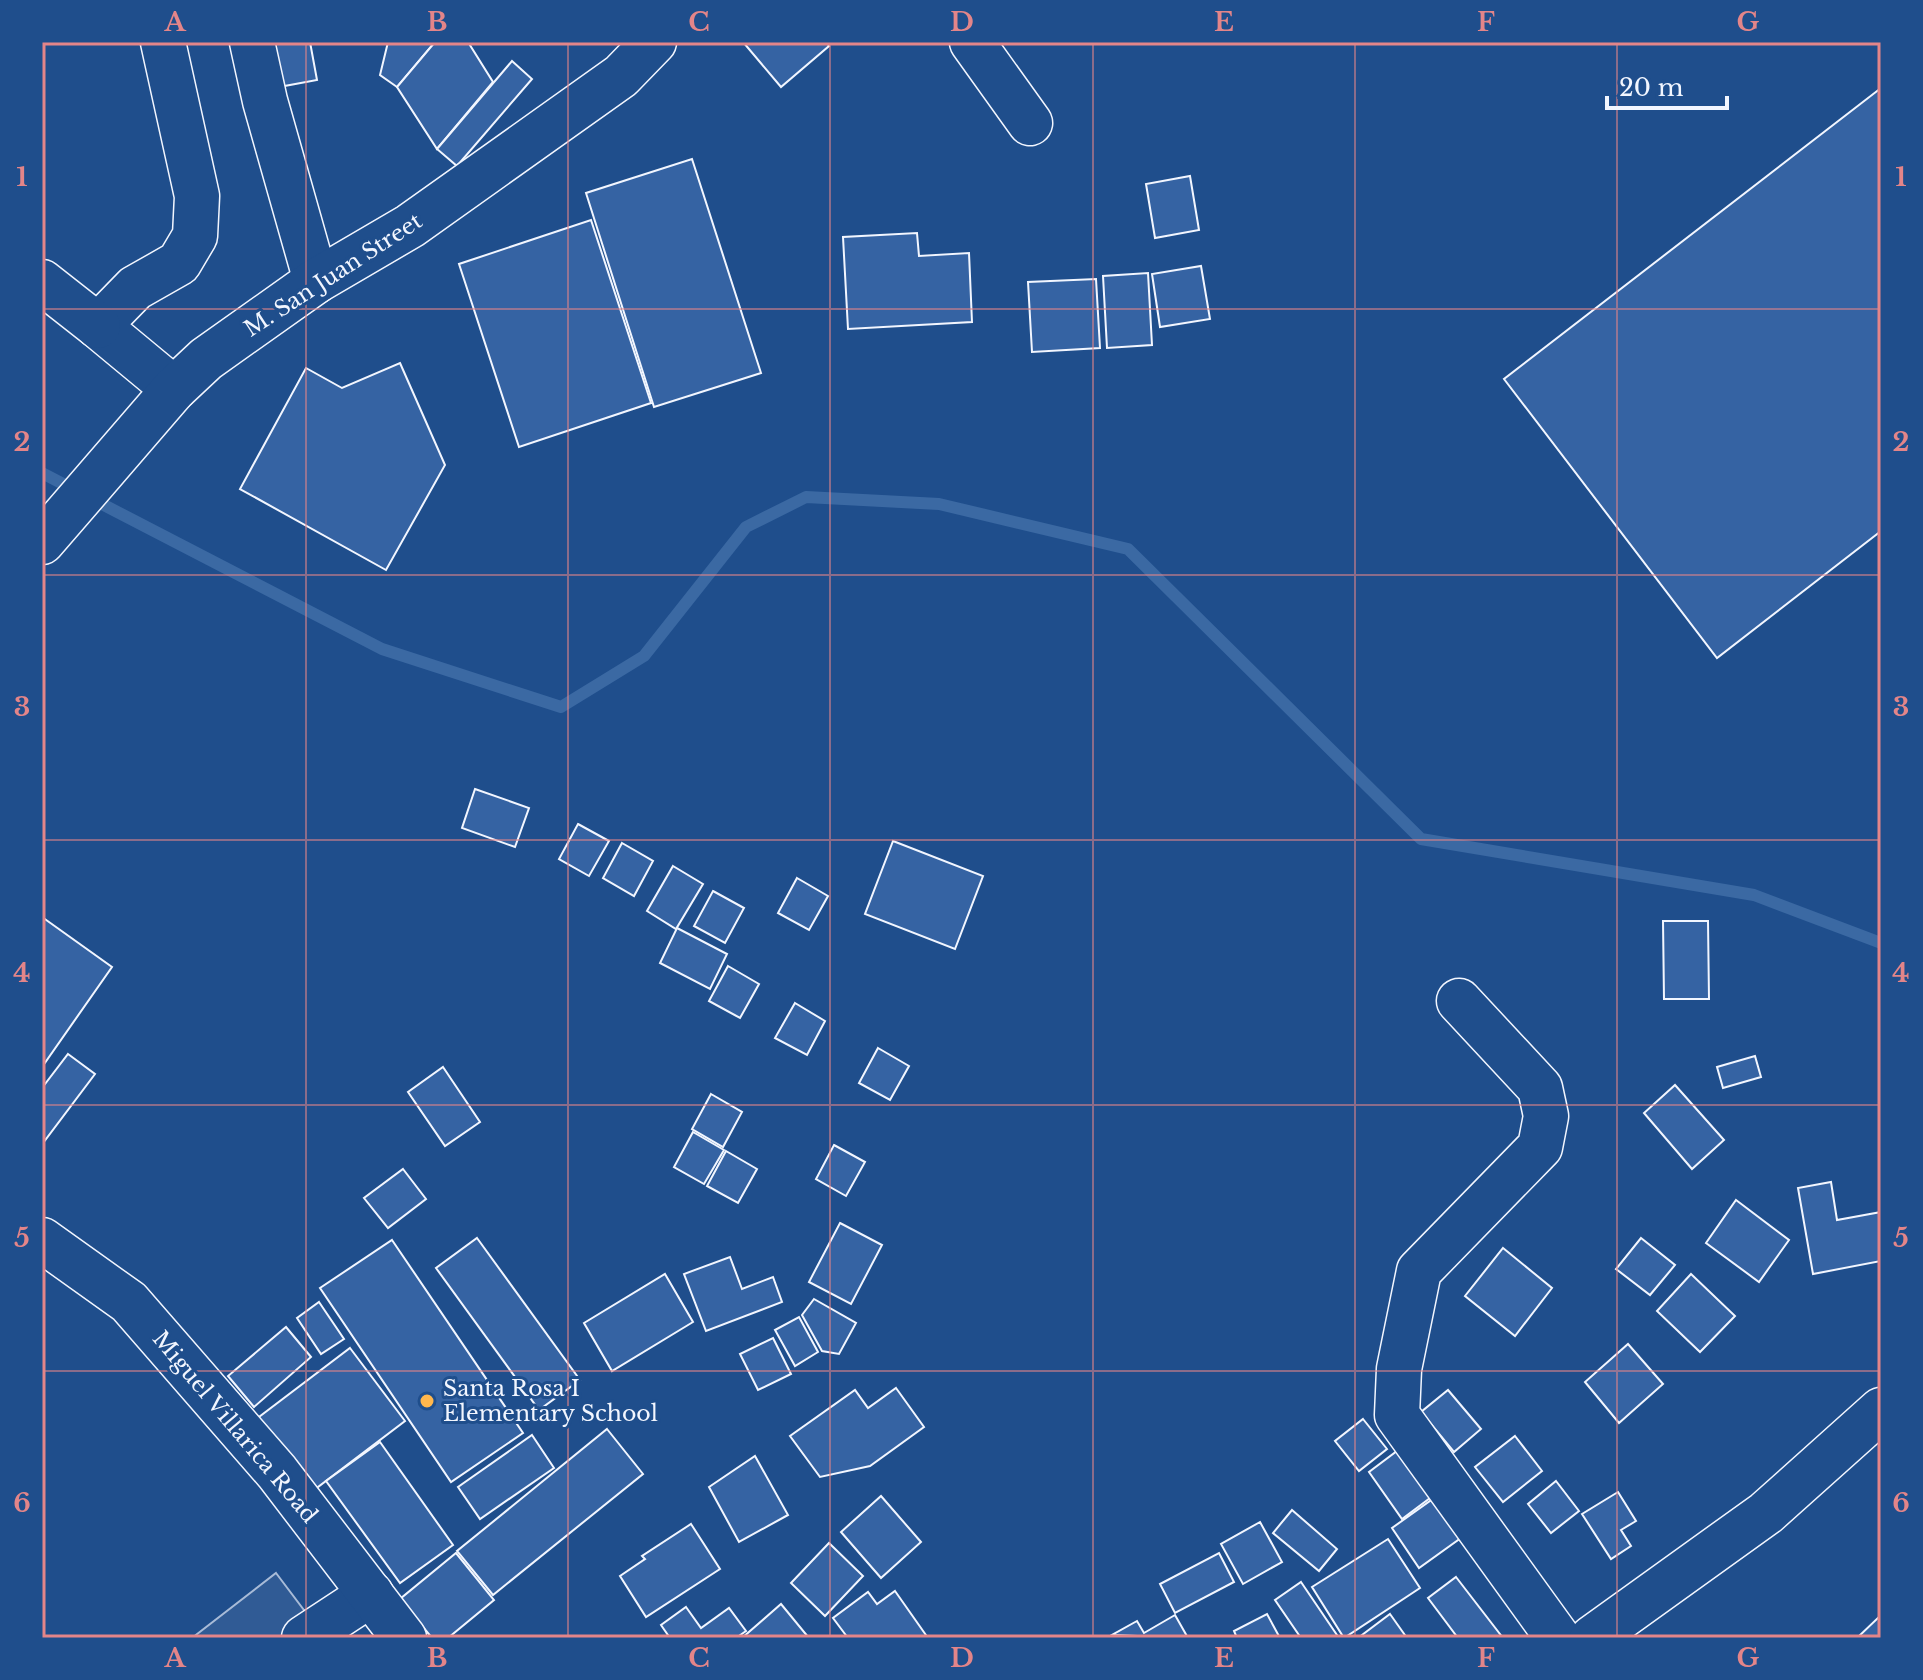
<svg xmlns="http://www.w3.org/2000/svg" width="1923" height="1680" font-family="'Libre Baskerville',serif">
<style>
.parking{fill:#305b95;stroke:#a8bbd7;stroke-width:2}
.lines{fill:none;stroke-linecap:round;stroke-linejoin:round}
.stream{stroke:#3b69a3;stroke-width:12}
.building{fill:#3563a3;stroke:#f2f6ff;stroke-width:2}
.minor-casing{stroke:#f2f6ff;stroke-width:47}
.major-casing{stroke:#f2f6ff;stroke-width:47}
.minor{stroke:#1f4e8c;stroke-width:44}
.major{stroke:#1f4e8c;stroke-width:44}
.grid{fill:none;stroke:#e38589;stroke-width:2;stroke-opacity:0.55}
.poi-dot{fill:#ffb74d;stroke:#1f4e8c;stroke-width:3}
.labels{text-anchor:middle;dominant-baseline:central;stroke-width:6;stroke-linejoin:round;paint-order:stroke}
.street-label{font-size:22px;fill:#f2f6ff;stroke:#1f4e8c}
.poi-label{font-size:22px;fill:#f2f6ff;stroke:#1f4e8c;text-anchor:start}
.neatline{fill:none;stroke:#e38589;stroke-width:3}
.grid-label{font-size:26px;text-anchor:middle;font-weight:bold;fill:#e38589}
</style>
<rect width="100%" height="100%" fill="#1f4e8c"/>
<polygon class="parking" points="276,1573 325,1638 192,1638"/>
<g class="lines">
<polyline class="stream" points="42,473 382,649 561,707 644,656 746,527 806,497 939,504 1128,549 1421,839 1754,895 1881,943"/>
</g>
<g class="building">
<polygon points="270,42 310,42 317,80 279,87"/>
<polygon points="388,42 435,42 397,87 380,75"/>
<polygon points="435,42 468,42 493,82 437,149 397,87"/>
<polygon points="743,42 826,42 829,46 781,87"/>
<polygon points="512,61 532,79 457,166 437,149"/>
<polygon points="1881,88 1881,531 1717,658 1504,379"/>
<polygon points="692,159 761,373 654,407 586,193"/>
<polygon points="1190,176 1199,230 1155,238 1146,184"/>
<polygon points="591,220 651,403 519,447 459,264"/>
<polygon points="917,233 919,256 969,253 972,322 848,329 843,237"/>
<polygon points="1201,266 1210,319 1160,327 1152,274"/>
<polygon points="1148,273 1152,345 1107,348 1103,276"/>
<polygon points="1096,279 1100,348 1032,352 1028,282"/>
<polygon points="400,363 445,465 386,570 240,489 306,368 342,388"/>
<polygon points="475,789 529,808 515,847 462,828"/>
<polygon points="578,824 609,841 589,876 559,859"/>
<polygon points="893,841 983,876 955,949 865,914"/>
<polygon points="622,843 653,861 634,896 603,878"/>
<polygon points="673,866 703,884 676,929 647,911"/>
<polygon points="797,878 828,896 809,930 778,913"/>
<polygon points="713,891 744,908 725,943 694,926"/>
<polygon points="42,917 112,967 42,1067"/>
<polygon points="1663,921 1708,921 1709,999 1664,999"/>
<polygon points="677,928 727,954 710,989 660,963"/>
<polygon points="728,966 759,984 740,1018 709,1001"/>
<polygon points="795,1003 825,1021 807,1055 775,1038"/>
<polygon points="878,1048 909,1066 890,1100 859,1083"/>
<polygon points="68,1054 95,1074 43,1143 42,1088"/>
<polygon points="1755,1056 1761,1077 1723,1088 1717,1067"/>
<polygon points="443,1067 480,1122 445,1146 408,1092"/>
<polygon points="1675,1085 1724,1140 1692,1169 1644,1113"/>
<polygon points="711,1094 742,1112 723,1147 692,1129"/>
<polygon points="693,1132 724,1150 704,1184 674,1167"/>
<polygon points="834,1145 865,1162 846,1196 816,1179"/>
<polygon points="726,1151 757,1169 738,1203 707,1186"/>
<polygon points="403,1169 426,1199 388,1228 364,1198"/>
<polygon points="1831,1182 1837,1220 1881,1212 1881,1261 1813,1274 1798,1188"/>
<polygon points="1736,1200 1789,1240 1759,1282 1706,1243"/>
<polygon points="840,1223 882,1245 851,1304 809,1282"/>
<polygon points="477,1238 580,1380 539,1410 436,1268"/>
<polygon points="1641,1238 1675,1265 1650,1295 1616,1269"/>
<polygon points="392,1240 523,1433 451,1482 320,1288"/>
<polygon points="1503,1248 1552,1288 1515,1336 1465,1296"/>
<polygon points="730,1257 742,1289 773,1277 782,1302 706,1331 684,1274"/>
<polygon points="665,1274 693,1322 612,1371 584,1323"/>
<polygon points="1691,1274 1735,1316 1700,1352 1657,1311"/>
<polygon points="814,1299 856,1323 839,1354 822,1351 802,1315"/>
<polygon points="319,1302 344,1339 321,1354 297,1318"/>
<polygon points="799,1317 818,1352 795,1366 775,1330"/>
<polygon points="286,1327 311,1357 254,1407 228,1376"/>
<polygon points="773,1338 791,1374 758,1390 740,1354"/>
<polygon points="1628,1344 1663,1384 1619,1423 1585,1382"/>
<polygon points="350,1348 405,1421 310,1493 255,1420"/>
<polygon points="896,1388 924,1427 870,1466 820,1477 790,1436 855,1390 868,1408"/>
<polygon points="1448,1390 1481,1429 1454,1452 1421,1412"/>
<polygon points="1363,1419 1387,1449 1359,1471 1335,1441"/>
<polygon points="607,1429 643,1474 493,1595 457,1551"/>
<polygon points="532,1435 554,1468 480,1519 458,1487"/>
<polygon points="1515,1436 1542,1471 1503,1502 1475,1467"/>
<polygon points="380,1442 453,1545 400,1583 326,1481"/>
<polygon points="1397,1451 1430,1498 1402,1519 1369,1472"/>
<polygon points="755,1456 788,1515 739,1542 709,1487"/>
<polygon points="1556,1481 1579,1511 1551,1533 1528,1504"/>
<polygon points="1618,1492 1636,1521 1621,1530 1631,1546 1611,1559 1582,1514"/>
<polygon points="881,1496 921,1542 881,1578 841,1532"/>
<polygon points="1437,1496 1465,1535 1419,1568 1392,1528"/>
<polygon points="1292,1510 1337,1549 1319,1571 1273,1533"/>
<polygon points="1260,1522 1282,1562 1243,1584 1221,1544"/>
<polygon points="691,1524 720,1569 646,1617 620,1576 645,1559 642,1556"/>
<polygon points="1388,1539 1420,1588 1344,1638 1312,1587"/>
<polygon points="829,1543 863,1576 825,1616 791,1583"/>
<polygon points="456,1553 494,1600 448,1638 432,1638 400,1599"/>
<polygon points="1219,1553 1234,1582 1175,1613 1160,1584"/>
<polygon points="1456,1577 1503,1638 1458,1638 1428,1598"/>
<polygon points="1301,1582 1339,1638 1301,1638 1275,1600"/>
<polygon points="895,1591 928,1638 848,1638 833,1618 868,1592 877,1604"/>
<polygon points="781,1604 809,1638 742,1638"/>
<polygon points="686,1607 701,1628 729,1608 746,1631 736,1638 670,1638 661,1625"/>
<polygon points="1267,1614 1280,1638 1237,1638 1234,1631"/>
<polygon points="1390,1614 1407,1638 1358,1638"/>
<polygon points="1175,1615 1188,1638 1112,1635 1137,1621 1144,1633"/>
<polygon points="1881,1615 1881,1638 1857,1638"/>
</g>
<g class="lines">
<defs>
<g id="minor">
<polyline points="163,42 197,196 195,236 179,263 135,288 98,326 174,389"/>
<polyline points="252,42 265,101 316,281"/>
<polyline points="972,42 1030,123"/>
<polyline points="42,282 98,326"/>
<polyline points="42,542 174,389 206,359 316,281 410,226 621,76 654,42"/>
<polyline points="1459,1001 1540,1088 1546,1116 1540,1147 1419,1271 1399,1369 1397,1415 1558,1638"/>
<polyline points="304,1638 371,1594"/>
<polyline points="1592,1638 1766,1513 1881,1410"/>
</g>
<polyline id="major" points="42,1240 129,1302 277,1472 404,1638"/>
</defs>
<use href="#minor" class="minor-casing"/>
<use href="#major" class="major-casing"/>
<use href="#minor" class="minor"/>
<use href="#major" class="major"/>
</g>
<path class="grid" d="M306,42V1638M568,42V1638M830,42V1638M1093,42V1638M1355,42V1638M1617,42V1638M42,309H1881M42,575H1881M42,840H1881M42,1105H1881M42,1371H1881"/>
<circle class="poi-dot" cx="427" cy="1401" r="8"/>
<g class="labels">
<g class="street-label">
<text transform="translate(333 275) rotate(-33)">M. San Juan Street</text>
<text transform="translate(235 1427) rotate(50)">Miguel Villarica Road</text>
</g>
<g class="poi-label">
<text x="443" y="1388">Santa Rosa I<tspan x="443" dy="25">Elementary School</tspan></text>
</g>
</g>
<rect width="1923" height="1680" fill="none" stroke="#1f4e8c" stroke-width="88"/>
<path d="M1607 96v12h120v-12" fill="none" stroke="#f2f6ff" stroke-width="4"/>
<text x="1619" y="96" font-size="24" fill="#f2f6ff" stroke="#1f4e8c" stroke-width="6" paint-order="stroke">20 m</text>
<rect x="44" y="44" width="1835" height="1592" class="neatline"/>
<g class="grid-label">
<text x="175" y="31">A</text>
<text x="437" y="31">B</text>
<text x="699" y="31">C</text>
<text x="962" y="31">D</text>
<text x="1224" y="31">E</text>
<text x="1486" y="31">F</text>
<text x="1748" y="31">G</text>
<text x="22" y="186">1</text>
<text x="1901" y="186">1</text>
<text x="22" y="451">2</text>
<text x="1901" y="451">2</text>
<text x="22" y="716">3</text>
<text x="1901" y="716">3</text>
<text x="22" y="982">4</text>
<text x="1901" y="982">4</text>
<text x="22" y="1247">5</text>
<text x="1901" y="1247">5</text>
<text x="22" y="1512">6</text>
<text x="1901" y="1512">6</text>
<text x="175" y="1667">A</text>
<text x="437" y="1667">B</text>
<text x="699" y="1667">C</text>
<text x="962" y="1667">D</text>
<text x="1224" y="1667">E</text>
<text x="1486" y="1667">F</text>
<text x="1748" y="1667">G</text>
</g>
</svg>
